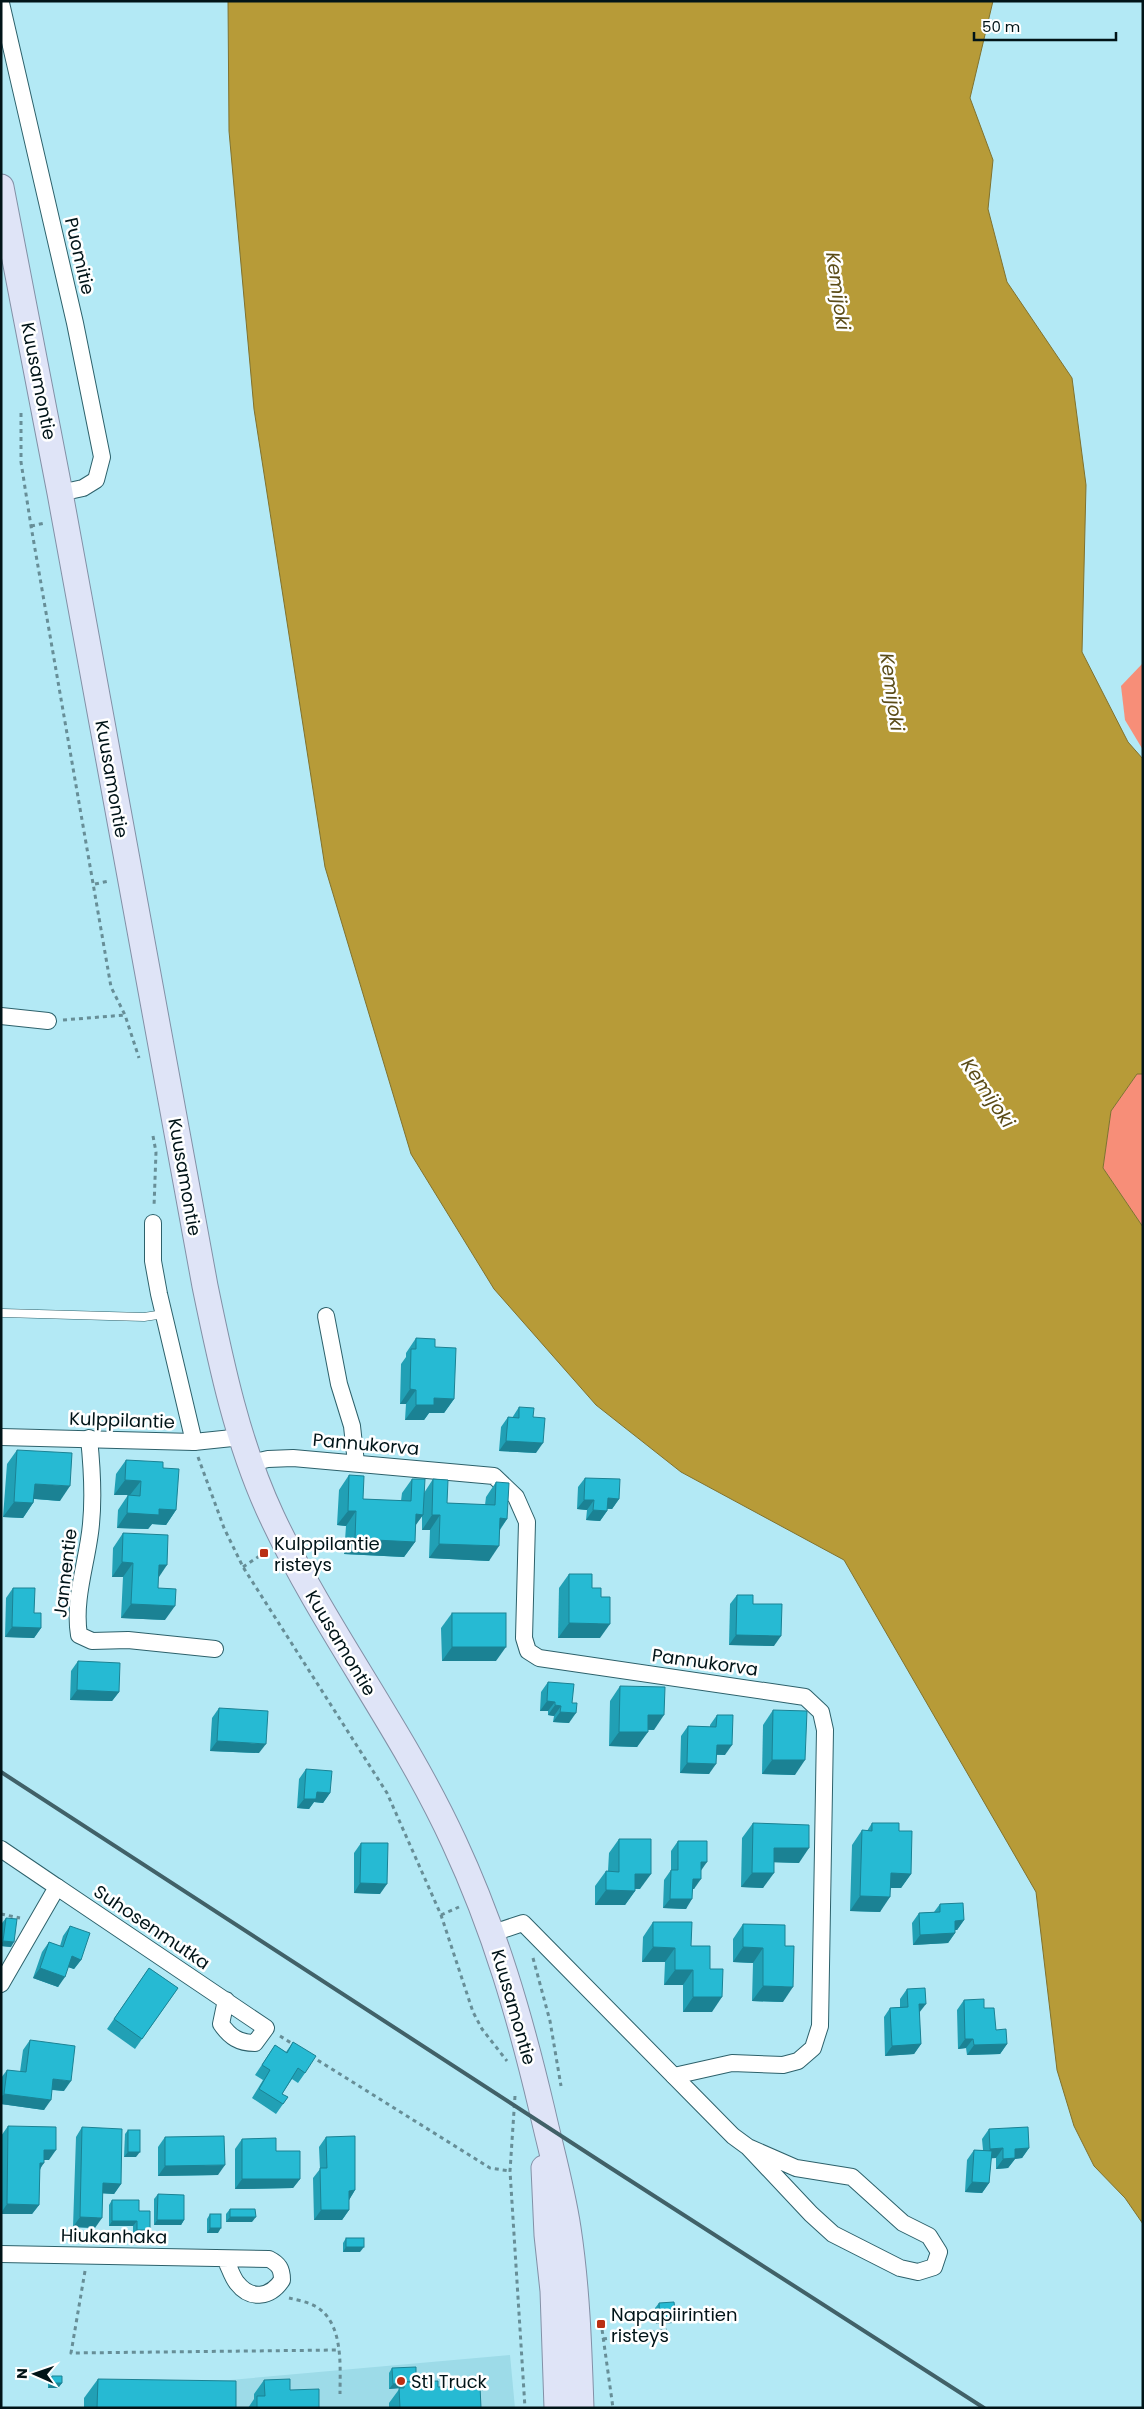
<svg xmlns="http://www.w3.org/2000/svg" width="1144" height="2409" font-family="Poppins,sans-serif">
<style>
.built{fill:#9ddbe8}
.green{fill:#f78e78}
.water{fill:#b79b38;stroke:#80722e}
.lines{fill:none;stroke-linecap:round;stroke-linejoin:round}
.lane-casing{stroke:#2d616b;stroke-width:9}
.street-casing{stroke:#2d616b;stroke-width:18}
.primary-casing{stroke:#8390a6;stroke-width:27}
.path{stroke:#678e97;stroke-width:3;stroke-dasharray:4 4;stroke-linecap:butt}
.lane{stroke:#fff;stroke-width:8}
.street{stroke:#fff;stroke-width:16}
.primary{stroke:#dfe4f7;stroke-width:25}
.rail{stroke:#416168;stroke-width:4}
.wall{fill:#21a0b5}
.shaded-wall{fill:#1b8294}
.building{fill:#26bad3;stroke:#1b8294}
.poi-dot{fill:#ba2f14;stroke:#fff;stroke-width:2}
.labels{text-anchor:middle;dominant-baseline:central;stroke-width:5;stroke-linejoin:round;paint-order:stroke}
.street-label{font-size:18px;fill:#011418;stroke:#fff}
.poi-label{font-size:18px;fill:#011418;stroke:#fff;text-anchor:start}
.water-label{font-size:19px;font-style:italic;fill:#5a4b17;stroke:#fff}
</style>
<rect width="100%" height="100%" fill="#b3e9f5"/>
<polygon class="built" points="510,2355 515,2408 220,2408 219,2381"/>
<g class="green">
<polygon points="1143,663 1143,750 1125,720 1121,686"/>
<polygon points="1137,1074 1143,1074 1143,1227 1103,1168 1111,1111"/>
</g>
<polygon class="water" points="228,1 993,1 970,98 993,160 988,209 1007,282 1072,378 1086,485 1082,652 1128,742 1143,759 1143,1074 1137,1074 1111,1111 1103,1168 1143,1227 1143,2224 1125,2198 1094,2166 1074,2126 1057,2070 1036,1892 844,1560 681,1472 596,1405 494,1289 411,1154 325,867 254,409 229,131"/>
<g class="lines">
<defs>
<polyline id="lane" points="3,1313 144,1317 164,1314"/>
<g id="street">
<polyline points="1,3 75,323 102,457 96,480 83,488 60,493"/>
<polyline points="1,1016 48,1021"/>
<polyline points="153,1223 153,1261 159,1294 194,1442"/>
<polyline points="326,1316 339,1384 352,1426 356,1463"/>
<polyline points="1,1437 194,1442 242,1437"/>
<path d="M89,1438C92,1467 94,1494 91,1524C88,1560 73,1598 79,1635L92,1641L128,1640L215,1649"/>
<polyline points="251,1463 268,1459 293,1458 494,1476 516,1497 527,1522 524,1638 528,1651 539,1658 805,1697 821,1712 825,1730 820,2026 813,2048 798,2061 783,2065 732,2063 674,2076"/>
<polyline points="1,1849 57,1887 1,1984"/>
<path d="M57,1887L266,2028L255,2043C239,2043 230,2037 221,2024L226,2000"/>
<polyline points="493,1933 523,1923 733,2136 748,2147 796,2168 852,2177 903,2223 929,2236 939,2252 934,2267 918,2272 900,2268 833,2234 811,2214 748,2147"/>
<path d="M1,2254L269,2259C279,2264 282,2269 282,2280C271,2297 251,2301 237,2283C232,2277 229,2266 225,2259"/>
</g>
<g id="primary">
<path d="M1,187L60,493L205,1286C221,1364 238,1445 272,1517C325,1630 402,1729 454,1842C495,1930 520,2017 542,2110C551,2150 562,2188 568,2228C577,2287 579,2348 581,2408"/>
<polyline points="544,2168 547,2235 553,2291 557,2408"/>
</g>
</defs>
<use href="#lane" class="lane-casing"/>
<use href="#street" class="street-casing"/>
<use href="#primary" class="primary-casing"/>
<g class="path">
<polyline points="21,413 21,462 31,526 111,987 125,1015 139,1058"/>
<polyline points="31,526 45,523"/>
<polyline points="95,884 109,881"/>
<polyline points="63,1020 125,1015"/>
<polyline points="153,1136 156,1152 154,1207"/>
<polyline points="198,1457 224,1528 243,1567 387,1793 441,1915 473,2012 482,2029 507,2061"/>
<polyline points="243,1567 264,1553 263,1551"/>
<polyline points="1,1914 20,1918"/>
<polyline points="441,1915 459,1907"/>
<polyline points="533,1958 550,2021 561,2086"/>
<polyline points="280,2036 296,2046"/>
<polyline points="311,2056 490,2168 510,2171"/>
<polyline points="515,2096 510,2171 525,2408"/>
<polyline points="85,2271 71,2353 338,2350"/>
<path d="M289,2298C297,2300 308,2302 315,2306C344,2322 340,2366 340,2394"/>
<polyline points="601,2322 613,2408"/>
<polyline points="603,2339 667,2330"/>
</g>
<use href="#lane" class="lane"/>
<use href="#street" class="street"/>
<use href="#primary" class="primary"/>
<polyline class="rail" points="1,1772 606,2165 984,2408"/>
</g>
<g class="wall">
<polygon points="416,1338 435,1347 454,1399 444,1413 429,1413 424,1420 405,1420 406,1404 400,1404 401,1364 406,1357 406,1353"/>
<polygon points="519,1407 536,1453 499,1451 501,1427 508,1417 512,1418"/>
<polygon points="17,1450 60,1501 34,1499 33,1503 23,1518 3,1517 7,1464"/>
<polygon points="126,1460 163,1468 176,1510 166,1525 152,1524 148,1529 117,1528 118,1510 128,1495 114,1495 116,1474"/>
<polygon points="349,1475 363,1499 401,1501 402,1493 412,1479 424,1493 433,1479 447,1503 485,1505 486,1497 496,1482 507,1519 500,1530 489,1561 429,1558 430,1530 422,1530 422,1516 415,1525 415,1542 404,1557 344,1554 346,1526 337,1525 339,1490"/>
<polygon points="585,1478 619,1499 612,1509 607,1509 607,1511 600,1521 586,1520 587,1510 577,1509 578,1487"/>
<polygon points="123,1533 158,1577 158,1588 165,1620 121,1618 123,1577 112,1577 113,1548"/>
<polygon points="569,1574 592,1588 600,1638 558,1638 559,1588"/>
<polygon points="13,1588 34,1613 41,1628 34,1638 5,1637 6,1598"/>
<polygon points="737,1595 753,1604 774,1646 729,1645 730,1604"/>
<polygon points="452,1613 496,1661 442,1661 441,1628"/>
<polygon points="78,1661 119,1692 112,1701 70,1700 71,1671"/>
<polygon points="548,1682 572,1703 569,1723 553,1722 554,1716 548,1715 548,1711 540,1711 541,1692"/>
<polygon points="620,1686 654,1730 648,1730 637,1747 609,1746 610,1701"/>
<polygon points="219,1708 259,1753 210,1751 212,1718"/>
<polygon points="773,1710 795,1775 762,1774 763,1725"/>
<polygon points="717,1715 725,1755 716,1755 709,1774 680,1773 681,1736 688,1726 710,1727 710,1725"/>
<polygon points="306,1769 330,1793 323,1803 314,1802 309,1809 297,1808 299,1779"/>
<polygon points="753,1823 799,1863 774,1862 763,1888 741,1887 742,1838"/>
<polygon points="872,1823 899,1831 911,1874 901,1888 891,1888 880,1912 850,1911 852,1845 862,1830 867,1831"/>
<polygon points="619,1839 640,1889 635,1889 635,1891 625,1905 595,1905 595,1886 606,1871 608,1871 609,1853"/>
<polygon points="678,1841 701,1870 694,1889 693,1889 686,1909 663,1908 664,1880 671,1870 671,1851"/>
<polygon points="361,1843 380,1894 354,1893 354,1853"/>
<polygon points="940,1904 964,1920 957,1930 955,1930 955,1933 948,1943 913,1945 912,1923 919,1913 934,1912"/>
<polygon points="6,1918 11,1947 1,1946 1,1932 2,1923"/>
<polygon points="653,1922 691,1946 710,1969 712,2012 683,2012 683,1985 664,1985 665,1962 642,1962 643,1937"/>
<polygon points="743,1924 785,1946 783,2002 752,2001 753,1963 733,1962 733,1939"/>
<polygon points="70,1926 81,1960 74,1969 68,1967 58,1987 33,1978 42,1952 49,1942 60,1946 63,1936"/>
<polygon points="149,1968 178,1988 135,2049 107,2029"/>
<polygon points="907,1989 919,2012 921,2044 914,2054 885,2056 884,2017 890,2008 900,2007 900,1999"/>
<polygon points="964,2000 984,2008 996,2030 1007,2044 1000,2054 967,2055 966,2048 958,2049 957,2010"/>
<polygon points="30,2040 64,2091 52,2090 44,2110 1,2104 1,2078 7,2070 20,2072 23,2050"/>
<polygon points="293,2042 305,2073 298,2083 292,2079 282,2094 288,2097 276,2114 252,2098 263,2080 255,2075 275,2045 286,2052"/>
<polygon points="8,2126 49,2160 44,2160 40,2170 39,2205 32,2214 1,2214 1,2136"/>
<polygon points="82,2127 121,2184 114,2194 102,2193 95,2228 73,2227 76,2137"/>
<polygon points="989,2129 1029,2148 1022,2158 1015,2159 1008,2168 996,2169 996,2158 991,2158 989,2183 982,2193 965,2192 967,2160 974,2150 983,2150 982,2139"/>
<polygon points="128,2130 136,2157 124,2157 125,2134"/>
<polygon points="165,2137 218,2175 158,2176 158,2147"/>
<polygon points="326,2137 355,2190 349,2200 349,2210 342,2220 314,2220 313,2178 320,2169 319,2147"/>
<polygon points="242,2139 276,2151 300,2179 293,2188 235,2189 235,2149"/>
<polygon points="158,2194 184,2220 181,2225 154,2225 154,2199"/>
<polygon points="112,2200 139,2211 150,2230 146,2235 133,2235 133,2226 109,2226 109,2205"/>
<polygon points="230,2209 252,2222 226,2222 226,2214"/>
<polygon points="210,2214 218,2233 207,2233 207,2219"/>
<polygon points="346,2238 360,2252 343,2252 343,2243"/>
<polygon points="659,2303 672,2323 656,2324 655,2308"/>
<polygon points="392,2368 416,2382 438,2387 481,2408 389,2408 389,2403 400,2388 389,2389 389,2373"/>
<polygon points="52,2376 62,2383 58,2388 48,2388 48,2381"/>
<polygon points="98,2379 236,2408 84,2408 84,2398"/>
<polygon points="264,2380 290,2390 319,2408 248,2408 254,2399 254,2394"/>
</g>
<g class="shaded-wall">
<polygon points="410,1389 416,1390 406,1404 400,1404"/>
<polygon points="434,1398 454,1399 444,1413 429,1413 424,1420 405,1420 416,1405"/>
<polygon points="506,1441 543,1443 536,1453 499,1451"/>
<polygon points="125,1480 141,1481 130,1495 114,1495"/>
<polygon points="35,1484 70,1486 60,1501 24,1498"/>
<polygon points="608,1498 619,1499 612,1509 601,1508"/>
<polygon points="584,1500 594,1500 587,1510 577,1509"/>
<polygon points="14,1502 33,1503 23,1518 3,1517"/>
<polygon points="159,1509 176,1510 166,1525 152,1524 148,1529 117,1528 127,1513"/>
<polygon points="593,1510 607,1511 600,1521 586,1520"/>
<polygon points="348,1511 356,1511 346,1526 337,1525"/>
<polygon points="416,1514 423,1515 413,1529"/>
<polygon points="432,1515 440,1515 430,1530 422,1530"/>
<polygon points="500,1518 507,1519 497,1533"/>
<polygon points="355,1539 415,1542 404,1557 344,1554"/>
<polygon points="439,1544 499,1546 489,1561 429,1558"/>
<polygon points="122,1562 133,1563 123,1577 112,1577"/>
<polygon points="159,1565 167,1565 157,1580"/>
<polygon points="131,1604 175,1606 165,1620 121,1618"/>
<polygon points="569,1623 610,1624 600,1638 558,1638"/>
<polygon points="12,1627 41,1628 34,1638 5,1637"/>
<polygon points="736,1635 781,1636 774,1646 729,1645"/>
<polygon points="452,1647 506,1647 496,1661 442,1661"/>
<polygon points="77,1690 119,1692 112,1701 70,1700"/>
<polygon points="547,1701 555,1702 548,1711 540,1711"/>
<polygon points="555,1705 561,1706 554,1716 548,1715"/>
<polygon points="560,1712 576,1713 569,1723 553,1722"/>
<polygon points="648,1715 664,1715 654,1730 638,1729"/>
<polygon points="619,1732 648,1732 637,1747 609,1746"/>
<polygon points="217,1741 266,1744 259,1753 210,1751"/>
<polygon points="717,1745 732,1745 725,1755 710,1754"/>
<polygon points="772,1760 805,1760 795,1775 762,1774"/>
<polygon points="687,1763 716,1764 709,1774 680,1773"/>
<polygon points="317,1792 330,1793 323,1803 314,1802 309,1809 297,1808 304,1799"/>
<polygon points="774,1848 809,1848 799,1863 764,1862"/>
<polygon points="701,1862 707,1862 700,1872"/>
<polygon points="752,1873 774,1873 763,1888 741,1887"/>
<polygon points="891,1873 911,1874 901,1888 881,1888"/>
<polygon points="635,1874 651,1874 640,1889 625,1888"/>
<polygon points="693,1879 701,1879 694,1889 686,1889"/>
<polygon points="360,1883 387,1884 380,1894 354,1893"/>
<polygon points="606,1890 635,1891 625,1905 595,1905"/>
<polygon points="860,1896 890,1897 880,1912 850,1911"/>
<polygon points="670,1899 692,1899 686,1909 663,1908"/>
<polygon points="964,1920 957,1930 948,1930 955,1921"/>
<polygon points="955,1933 948,1943 913,1945 920,1935"/>
<polygon points="3,1941 14,1942 11,1947 1,1946 1,1943"/>
<polygon points="653,1947 675,1948 665,1962 642,1962"/>
<polygon points="743,1947 763,1948 753,1963 733,1962"/>
<polygon points="72,1956 81,1960 74,1969 65,1966"/>
<polygon points="40,1968 65,1977 58,1987 33,1978"/>
<polygon points="675,1970 693,1970 683,1985 664,1985"/>
<polygon points="763,1986 793,1987 783,2002 752,2001"/>
<polygon points="693,1997 722,1997 712,2012 683,2012"/>
<polygon points="919,2004 926,2004 919,2013"/>
<polygon points="965,2039 973,2039 966,2048 958,2049"/>
<polygon points="921,2044 914,2054 885,2056 892,2046"/>
<polygon points="1007,2044 1000,2054 967,2055 974,2045"/>
<polygon points="53,2079 71,2081 64,2091 46,2089"/>
<polygon points="4,2094 51,2100 44,2110 1,2104 1,2097"/>
<polygon points="1003,2148 996,2158 983,2159 990,2149"/>
<polygon points="1029,2148 1022,2158 1015,2159 1008,2168 996,2169 1003,2159 1015,2149"/>
<polygon points="44,2150 56,2150 49,2160 37,2160"/>
<polygon points="128,2152 140,2152 136,2157 124,2157"/>
<polygon points="40,2163 44,2163 37,2173"/>
<polygon points="225,2165 218,2175 158,2176 165,2166"/>
<polygon points="242,2179 300,2179 293,2188 235,2189"/>
<polygon points="972,2182 989,2183 982,2193 965,2192"/>
<polygon points="103,2183 121,2184 114,2194 96,2193"/>
<polygon points="355,2190 349,2200 349,2191"/>
<polygon points="7,2204 39,2205 32,2214 1,2214 1,2213"/>
<polygon points="321,2210 349,2210 342,2220 314,2220"/>
<polygon points="80,2217 102,2218 95,2228 73,2227"/>
<polygon points="230,2217 256,2217 252,2222 226,2222"/>
<polygon points="157,2220 184,2220 181,2225 154,2225"/>
<polygon points="112,2221 137,2221 133,2226 109,2226"/>
<polygon points="210,2228 221,2228 218,2233 207,2233"/>
<polygon points="137,2230 150,2230 146,2235 133,2235"/>
<polygon points="346,2247 364,2247 360,2252 343,2252"/>
<polygon points="676,2318 672,2323 656,2324 660,2319"/>
<polygon points="51,2383 62,2383 58,2388 48,2388"/>
<polygon points="403,2383 400,2388 389,2389 393,2384"/>
</g>
<g class="building">
<polygon points="416,1338 435,1339 435,1347 456,1348 454,1399 434,1398 434,1405 416,1405 416,1390 410,1389 411,1349 416,1349"/>
<polygon points="519,1407 534,1408 533,1417 545,1418 543,1443 506,1441 508,1417 519,1418"/>
<polygon points="17,1450 72,1453 70,1486 35,1484 33,1503 14,1502"/>
<polygon points="126,1460 163,1462 163,1468 179,1469 176,1510 159,1509 159,1515 127,1513 128,1495 140,1496 141,1481 125,1480"/>
<polygon points="349,1475 364,1476 363,1499 411,1501 412,1479 425,1479 423,1515 416,1514 415,1542 355,1539 356,1511 348,1511"/>
<polygon points="585,1478 620,1479 619,1499 608,1498 607,1511 593,1510 594,1500 584,1500"/>
<polygon points="433,1479 448,1480 447,1503 495,1505 496,1482 509,1483 507,1519 500,1518 499,1546 439,1544 440,1515 432,1515"/>
<polygon points="123,1533 168,1535 167,1565 159,1565 158,1588 176,1589 175,1606 131,1604 133,1563 122,1562"/>
<polygon points="569,1574 592,1574 592,1588 601,1588 601,1597 610,1597 610,1624 569,1623"/>
<polygon points="13,1588 35,1588 34,1613 41,1613 41,1628 12,1627"/>
<polygon points="737,1595 753,1595 753,1604 782,1604 781,1636 736,1635"/>
<rect x="452" y="1613" width="54" height="34"/>
<polygon points="78,1661 120,1663 119,1692 77,1690"/>
<polygon points="548,1682 574,1684 572,1703 577,1703 576,1713 560,1712 561,1706 555,1705 555,1702 547,1701"/>
<polygon points="620,1686 665,1687 664,1715 648,1715 648,1732 619,1732"/>
<polygon points="219,1708 268,1711 266,1744 217,1741"/>
<polygon points="773,1710 807,1711 805,1760 772,1760"/>
<polygon points="717,1715 733,1715 732,1745 717,1745 716,1764 687,1763 688,1726 716,1727"/>
<polygon points="306,1769 332,1771 330,1793 317,1792 316,1799 304,1799"/>
<polygon points="753,1823 809,1825 809,1848 774,1848 774,1873 752,1873"/>
<polygon points="872,1823 899,1823 899,1831 912,1831 911,1874 891,1873 890,1897 860,1896 862,1830 872,1831"/>
<polygon points="619,1839 651,1839 651,1874 635,1874 635,1891 606,1890 606,1871 619,1872"/>
<polygon points="678,1841 707,1841 707,1862 701,1862 701,1879 693,1879 692,1899 670,1899 671,1870 678,1870"/>
<polygon points="361,1843 388,1843 387,1884 360,1883"/>
<polygon points="963,1903 964,1920 955,1921 955,1933 920,1935 919,1913 940,1912 940,1904"/>
<polygon points="6,1918 17,1919 14,1942 3,1941"/>
<polygon points="653,1922 692,1922 691,1946 710,1946 710,1969 723,1969 722,1997 693,1997 693,1970 675,1970 675,1948 653,1947"/>
<polygon points="743,1924 785,1925 785,1946 794,1946 793,1987 763,1986 763,1948 743,1947"/>
<polygon points="70,1926 90,1933 81,1960 72,1956 65,1977 40,1968 49,1942 63,1947"/>
<polygon points="149,1968 178,1988 142,2039 114,2019"/>
<polygon points="925,1988 926,2004 919,2004 921,2044 892,2046 890,2008 908,2007 907,1989"/>
<polygon points="984,1999 984,2008 994,2008 996,2030 1006,2029 1007,2044 974,2045 973,2039 965,2039 964,2000"/>
<polygon points="30,2040 75,2046 71,2081 53,2079 51,2100 4,2094 7,2070 26,2072"/>
<polygon points="293,2042 316,2056 305,2073 298,2068 282,2094 288,2097 283,2104 259,2089 270,2070 262,2065 275,2045 287,2053"/>
<polygon points="8,2126 56,2127 56,2150 44,2150 44,2163 40,2163 39,2205 7,2204"/>
<polygon points="82,2127 122,2129 121,2184 103,2183 102,2218 80,2217"/>
<polygon points="1028,2127 1029,2148 1015,2149 1015,2158 1003,2159 1003,2148 990,2149 989,2129"/>
<rect x="128" y="2130" width="12" height="22"/>
<polygon points="224,2136 225,2165 165,2166 165,2137"/>
<polygon points="355,2136 355,2190 349,2191 349,2210 321,2210 320,2168 327,2168 326,2137"/>
<polygon points="276,2138 276,2151 300,2151 300,2179 242,2179 242,2139"/>
<polygon points="974,2150 992,2151 989,2183 972,2182"/>
<polygon points="158,2194 184,2195 184,2220 157,2220"/>
<polygon points="112,2200 139,2200 139,2211 150,2211 150,2230 137,2230 137,2221 112,2221"/>
<polygon points="230,2209 255,2209 256,2217 230,2217"/>
<rect x="210" y="2214" width="11" height="14"/>
<rect x="346" y="2238" width="18" height="9"/>
<polygon points="674,2302 676,2318 660,2319 659,2303"/>
<polygon points="416,2367 416,2382 404,2382 403,2383 393,2384 392,2368"/>
<polygon points="52,2376 62,2376 62,2383 51,2383"/>
<polygon points="98,2379 236,2381 236,2408 97,2408"/>
<polygon points="290,2379 290,2390 319,2389 319,2408 257,2408 257,2396 265,2396 264,2380"/>
<polygon points="438,2381 438,2387 480,2386 481,2408 400,2408 399,2388 404,2388 404,2382"/>
</g>
<g class="poi-dot">
<rect x="259" y="1548" width="10" height="10" rx="2.5"/>
<rect x="596" y="2319" width="10" height="10" rx="2.5"/>
<circle cx="401" cy="2381" r="5"/>
</g>
<g class="labels">
<g class="street-label">
<text transform="translate(80 256) rotate(77)">Puomitie</text>
<text transform="translate(39 381) rotate(79)">Kuusamontie</text>
<text transform="translate(112 779) rotate(80)">Kuusamontie</text>
<text transform="translate(185 1177) rotate(80)">Kuusamontie</text>
<text transform="translate(122 1420) rotate(2)">Kulppilantie</text>
<text transform="translate(366 1444) rotate(5)">Pannukorva</text>
<text transform="translate(65 1573) rotate(-83)">Jannentie</text>
<text transform="translate(341 1643) rotate(59)">Kuusamontie</text>
<text transform="translate(705 1662) rotate(8)">Pannukorva</text>
<text transform="translate(152 1927) rotate(34)">Suhosenmutka</text>
<text transform="translate(514 2007) rotate(74)">Kuusamontie</text>
<text transform="translate(114 2236) rotate(1)">Hiukanhaka</text>
</g>
<g class="poi-label">
<text x="274" y="1543">Kulppilantie<tspan x="274" dy="21">risteys</tspan></text>
<text x="611" y="2314">Napapiirintien<tspan x="611" dy="21">risteys</tspan></text>
<text x="411" y="2381">St1 Truck</text>
</g>
<g class="water-label">
<text transform="translate(838 291) rotate(82)">Kemijoki</text>
<text transform="translate(892 692) rotate(82)">Kemijoki</text>
<text transform="translate(988 1093) rotate(56)">Kemijoki</text>
</g>
</g>
<rect width="1144" height="2409" fill="none" stroke="#011418" stroke-width="5"/>
<g transform="translate(35 2374) rotate(272)" stroke="#ffffff" stroke-width="4" paint-order="stroke">
<path d="M0-4L9 19L0 12L-9 19Z" fill="#011418"/>
<text y="-8" font-size="14" font-weight="bold" text-anchor="middle" fill="#011418">N</text>
</g>
<path d="M974 32v8h142v-8" fill="none" stroke="#011418" stroke-width="2.5"/>
<text x="982" y="32" font-size="15" fill="#011418" stroke="#ffffff" stroke-width="4" paint-order="stroke">50 m</text>
</svg>
